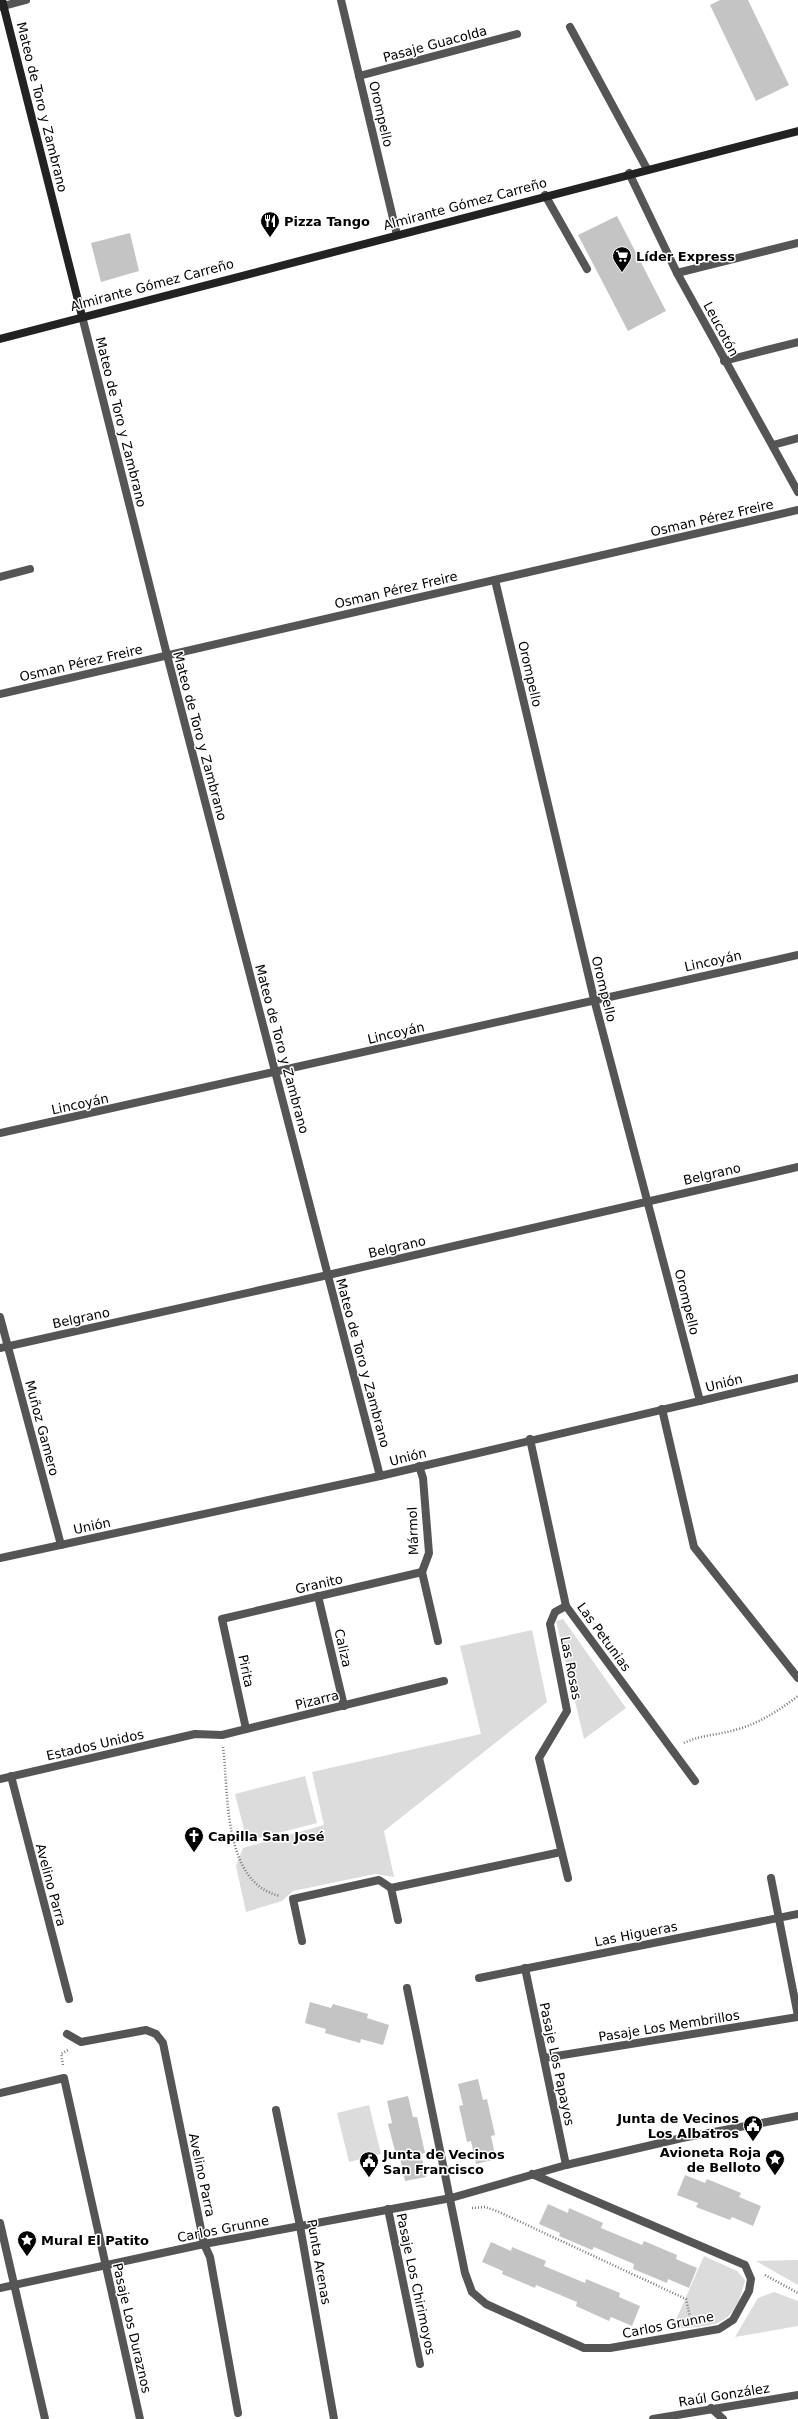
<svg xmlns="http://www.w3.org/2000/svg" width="798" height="2419" font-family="'DejaVu Sans',sans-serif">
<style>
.green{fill:#dcdcdc}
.building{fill:#c4c4c4}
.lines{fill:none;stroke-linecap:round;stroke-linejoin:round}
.path{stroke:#777;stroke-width:2.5;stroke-dasharray:1 2;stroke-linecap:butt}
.lane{stroke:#555;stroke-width:8}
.street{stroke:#555;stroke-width:8}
.secondary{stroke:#222;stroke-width:8}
.labels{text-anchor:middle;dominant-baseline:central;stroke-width:3;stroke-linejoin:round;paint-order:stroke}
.street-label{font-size:13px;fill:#000;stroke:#fff}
.poi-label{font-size:13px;font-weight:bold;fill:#000;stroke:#fff;text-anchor:start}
</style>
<rect width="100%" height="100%" fill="#fff"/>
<g class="green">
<polygon points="563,1619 626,1708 584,1739 556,1621"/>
<polygon points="532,1630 547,1702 384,1831 394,1877 375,1874 293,1891 282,1901 246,1912 236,1866 243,1848 324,1825 312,1772 481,1734 460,1646"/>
<polygon points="305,1776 317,1823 247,1841 235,1794"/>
<polygon points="369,2105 381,2154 349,2162 337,2113"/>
<path d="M704,2256L737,2271L745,2280C733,2329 717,2325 672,2329Z"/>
<polygon points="798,2260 798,2285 756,2261"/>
<polygon points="774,2292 798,2301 798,2326 735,2337 758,2298"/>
</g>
<g class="building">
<polygon points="720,0 748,0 789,85 756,101 710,5"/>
<polygon points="617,216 666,311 628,331 578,235"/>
<polygon points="130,233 139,271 101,282 91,243"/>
<polygon points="310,2002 331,2008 333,2004 368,2014 367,2018 389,2025 383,2045 361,2039 360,2043 325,2033 326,2029 305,2023"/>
<polygon points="478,2079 483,2100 487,2099 495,2135 491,2136 496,2159 476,2164 471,2141 467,2142 459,2106 463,2105 458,2084"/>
<polygon points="408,2096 413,2117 417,2117 425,2153 421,2154 426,2177 405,2181 400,2158 397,2159 388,2124 392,2123 387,2101"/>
<polygon points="685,2175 705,2183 707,2179 741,2193 739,2197 761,2206 753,2226 732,2217 730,2220 696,2207 698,2203 677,2195"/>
<polygon points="548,2204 568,2213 569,2208 603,2223 601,2228 642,2245 644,2241 677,2255 676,2259 697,2268 689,2288 668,2279 667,2283 633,2269 634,2264 594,2247 592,2250 559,2236 560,2233 539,2224"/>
<polygon points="491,2242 511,2251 512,2247 546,2261 544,2266 585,2283 586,2279 620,2293 619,2297 640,2306 632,2326 611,2317 609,2321 576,2306 577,2302 536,2285 535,2288 502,2274 503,2271 482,2262"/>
</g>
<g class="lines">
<g class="path">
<path d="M684,1743C700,1735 718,1735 735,1730C760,1723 778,1711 798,1696"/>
<path d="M223,1747C229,1793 222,1883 280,1896"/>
<polyline points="63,2065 61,2054 68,2050"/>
<polyline points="472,2208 485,2207 497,2211 686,2299 691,2321"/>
<polyline points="765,2275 798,2293"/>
</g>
<polyline class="lane" points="545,195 587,269"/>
<g class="street">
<polyline points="341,0 397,235"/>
<polyline points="0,7 26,0"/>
<polyline points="570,27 647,169"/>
<polyline points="359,76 517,34"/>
<polyline points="629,173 677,273 798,492"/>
<polyline points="677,273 798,243"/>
<polyline points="82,316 167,655 380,1476"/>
<polyline points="724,361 798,342"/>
<polyline points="773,445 798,438"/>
<polyline points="0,577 30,569"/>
<polyline points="495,580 594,999 700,1401"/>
<polyline points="0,694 798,510"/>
<polyline points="0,1133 798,955"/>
<polyline points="0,1317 61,1545"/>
<polyline points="0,1348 328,1275 798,1167"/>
<polyline points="662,1409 694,1547 798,1678"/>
<polyline points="530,1439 566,1606 695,1781"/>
<polyline points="419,1466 423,1478 429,1553 422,1572 438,1641"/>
<polyline points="0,1558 380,1476 798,1378"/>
<polyline points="318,1596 344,1706"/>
<polyline points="566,1606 555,1612 550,1624 567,1711 539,1758 568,1878"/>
<polyline points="246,1729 222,1619 422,1572"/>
<polyline points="11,1776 69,1999"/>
<polyline points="0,1779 195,1734 222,1735 444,1681"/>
<polyline points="771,1878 798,2016"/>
<polyline points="391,1888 561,1852"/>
<polyline points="302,1941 293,1899 379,1880 391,1888 398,1920"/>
<polyline points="525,1968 566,2165"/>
<polyline points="479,1978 798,1914"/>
<polyline points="407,1988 465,2273 472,2292 486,2304 584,2348 610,2348 719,2329 733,2320 749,2291 751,2279 745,2265 532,2174"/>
<polyline points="67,2034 81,2042 146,2030 156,2034 163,2043 204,2244 210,2257 238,2413"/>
<polyline points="544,2058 798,2017"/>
<polyline points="0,2093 64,2078 140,2419"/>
<polyline points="276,2110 300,2226 334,2419"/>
<polyline points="388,2209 420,2364"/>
<polyline points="0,2223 45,2419"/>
<polyline points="0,2288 204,2244 451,2198 566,2165 682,2138 798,2116"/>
<polyline points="711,2408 723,2419"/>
<polyline points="653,2419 798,2395"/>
</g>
<g class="secondary">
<polyline points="2,0 82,316"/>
<polyline points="0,339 798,131"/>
</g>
</g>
<defs>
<symbol id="restaurant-pin" viewBox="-11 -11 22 30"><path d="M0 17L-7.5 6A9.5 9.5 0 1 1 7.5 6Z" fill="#000" stroke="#fff"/><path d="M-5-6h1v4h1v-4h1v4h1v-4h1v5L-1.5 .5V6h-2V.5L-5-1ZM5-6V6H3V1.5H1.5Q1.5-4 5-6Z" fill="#fff"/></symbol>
<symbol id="supermarket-pin" viewBox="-11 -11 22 30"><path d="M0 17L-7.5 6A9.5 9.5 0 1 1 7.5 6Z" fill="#000" stroke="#fff"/><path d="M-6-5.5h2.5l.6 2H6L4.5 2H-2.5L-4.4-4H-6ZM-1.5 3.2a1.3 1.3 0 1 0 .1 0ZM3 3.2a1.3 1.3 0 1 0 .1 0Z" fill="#fff"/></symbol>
<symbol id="church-pin" viewBox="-11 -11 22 30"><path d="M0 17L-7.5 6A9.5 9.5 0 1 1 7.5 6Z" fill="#000" stroke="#fff"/><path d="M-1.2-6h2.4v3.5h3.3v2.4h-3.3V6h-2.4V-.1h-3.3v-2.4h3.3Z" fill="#fff"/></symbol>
<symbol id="civic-pin" viewBox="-11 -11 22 30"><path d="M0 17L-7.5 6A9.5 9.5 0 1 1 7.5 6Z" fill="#000" stroke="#fff"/><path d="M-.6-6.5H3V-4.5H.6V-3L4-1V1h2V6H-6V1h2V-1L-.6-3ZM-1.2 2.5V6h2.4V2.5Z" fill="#fff"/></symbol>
<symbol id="sight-pin" viewBox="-11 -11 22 30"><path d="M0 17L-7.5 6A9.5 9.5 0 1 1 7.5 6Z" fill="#000" stroke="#fff"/><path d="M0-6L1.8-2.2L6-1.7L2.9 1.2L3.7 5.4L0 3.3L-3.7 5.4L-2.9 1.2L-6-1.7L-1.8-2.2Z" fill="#fff"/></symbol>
</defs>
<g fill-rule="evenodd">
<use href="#restaurant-pin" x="259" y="210" width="22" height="30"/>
<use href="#supermarket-pin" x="611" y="245" width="22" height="30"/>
<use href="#church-pin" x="183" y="1825" width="22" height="30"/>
<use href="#civic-pin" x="742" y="2114" width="22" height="30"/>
<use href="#sight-pin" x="764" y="2148" width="22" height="30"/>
<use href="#civic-pin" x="358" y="2150" width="22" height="30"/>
<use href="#sight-pin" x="16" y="2229" width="22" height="30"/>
</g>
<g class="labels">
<g class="street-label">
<text transform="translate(435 44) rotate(-15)">Pasaje Guacolda</text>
<text transform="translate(42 107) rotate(76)">Mateo de Toro y Zambrano</text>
<text transform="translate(381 114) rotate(77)">Orompello</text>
<text transform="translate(465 204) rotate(-15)">Almirante Gómez Carreño</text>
<text transform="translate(152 285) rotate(-15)">Almirante Gómez Carreño</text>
<text transform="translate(721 329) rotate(62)">Leucotón</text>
<text transform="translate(121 422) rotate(76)">Mateo de Toro y Zambrano</text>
<text transform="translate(712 518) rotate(-13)">Osman Pérez Freire</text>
<text transform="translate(396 590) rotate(-13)">Osman Pérez Freire</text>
<text transform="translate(81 663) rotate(-13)">Osman Pérez Freire</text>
<text transform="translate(530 674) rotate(77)">Orompello</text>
<text transform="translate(200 736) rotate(75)">Mateo de Toro y Zambrano</text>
<text transform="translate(713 961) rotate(-12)">Lincoyán</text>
<text transform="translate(604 989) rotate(76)">Orompello</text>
<text transform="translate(396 1033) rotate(-13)">Lincoyán</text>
<text transform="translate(282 1049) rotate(75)">Mateo de Toro y Zambrano</text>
<text transform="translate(80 1104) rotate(-12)">Lincoyán</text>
<text transform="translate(712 1174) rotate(-13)">Belgrano</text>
<text transform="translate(397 1247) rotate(-13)">Belgrano</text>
<text transform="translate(687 1302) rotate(76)">Orompello</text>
<text transform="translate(81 1318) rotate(-12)">Belgrano</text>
<text transform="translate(363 1363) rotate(75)">Mateo de Toro y Zambrano</text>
<text transform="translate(724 1383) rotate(-14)">Unión</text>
<text transform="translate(42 1428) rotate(75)">Muñoz Gamero</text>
<text transform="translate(408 1457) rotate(-14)">Unión</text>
<text transform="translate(92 1526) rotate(-12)">Unión</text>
<text transform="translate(413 1531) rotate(-92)">Mármol</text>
<text transform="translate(319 1584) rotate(-13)">Granito</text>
<text transform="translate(604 1637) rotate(54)">Las Petunias</text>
<text transform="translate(343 1648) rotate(77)">Caliza</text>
<text transform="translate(571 1668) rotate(79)">Las Rosas</text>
<text transform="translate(246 1671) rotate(78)">Pirita</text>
<text transform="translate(317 1700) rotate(-14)">Pizarra</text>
<text transform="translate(95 1745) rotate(-13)">Estados Unidos</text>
<text transform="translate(51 1885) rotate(75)">Avelino Parra</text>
<text transform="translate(636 1934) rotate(-11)">Las Higueras</text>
<text transform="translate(669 2026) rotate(-9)">Pasaje Los Membrillos</text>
<text transform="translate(557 2064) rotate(78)">Pasaje Los Papayos</text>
<text transform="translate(202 2175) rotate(78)">Avelino Parra</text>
<text transform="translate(223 2229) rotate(-11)">Carlos Grunne</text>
<text transform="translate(319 2262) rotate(80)">Punta Arenas</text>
<text transform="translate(416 2284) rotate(78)">Pasaje Los Chirimoyos</text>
<text transform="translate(668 2325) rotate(-11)">Carlos Grunne</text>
<text transform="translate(132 2328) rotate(77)">Pasaje Los Duraznos</text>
<text transform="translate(724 2395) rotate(-9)">Raúl González</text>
</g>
<g class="poi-label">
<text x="284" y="221">Pizza Tango</text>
<text x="636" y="256">Líder Express</text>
<text x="208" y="1836">Capilla San José</text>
<text x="739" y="2118" text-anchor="end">Junta de Vecinos<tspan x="739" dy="15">Los Albatros</tspan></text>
<text x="761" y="2152" text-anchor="end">Avioneta Roja<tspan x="761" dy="15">de Belloto</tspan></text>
<text x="383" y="2154">Junta de Vecinos<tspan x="383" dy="15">San Francisco</tspan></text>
<text x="41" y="2240">Mural El Patito</text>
</g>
</g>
</svg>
